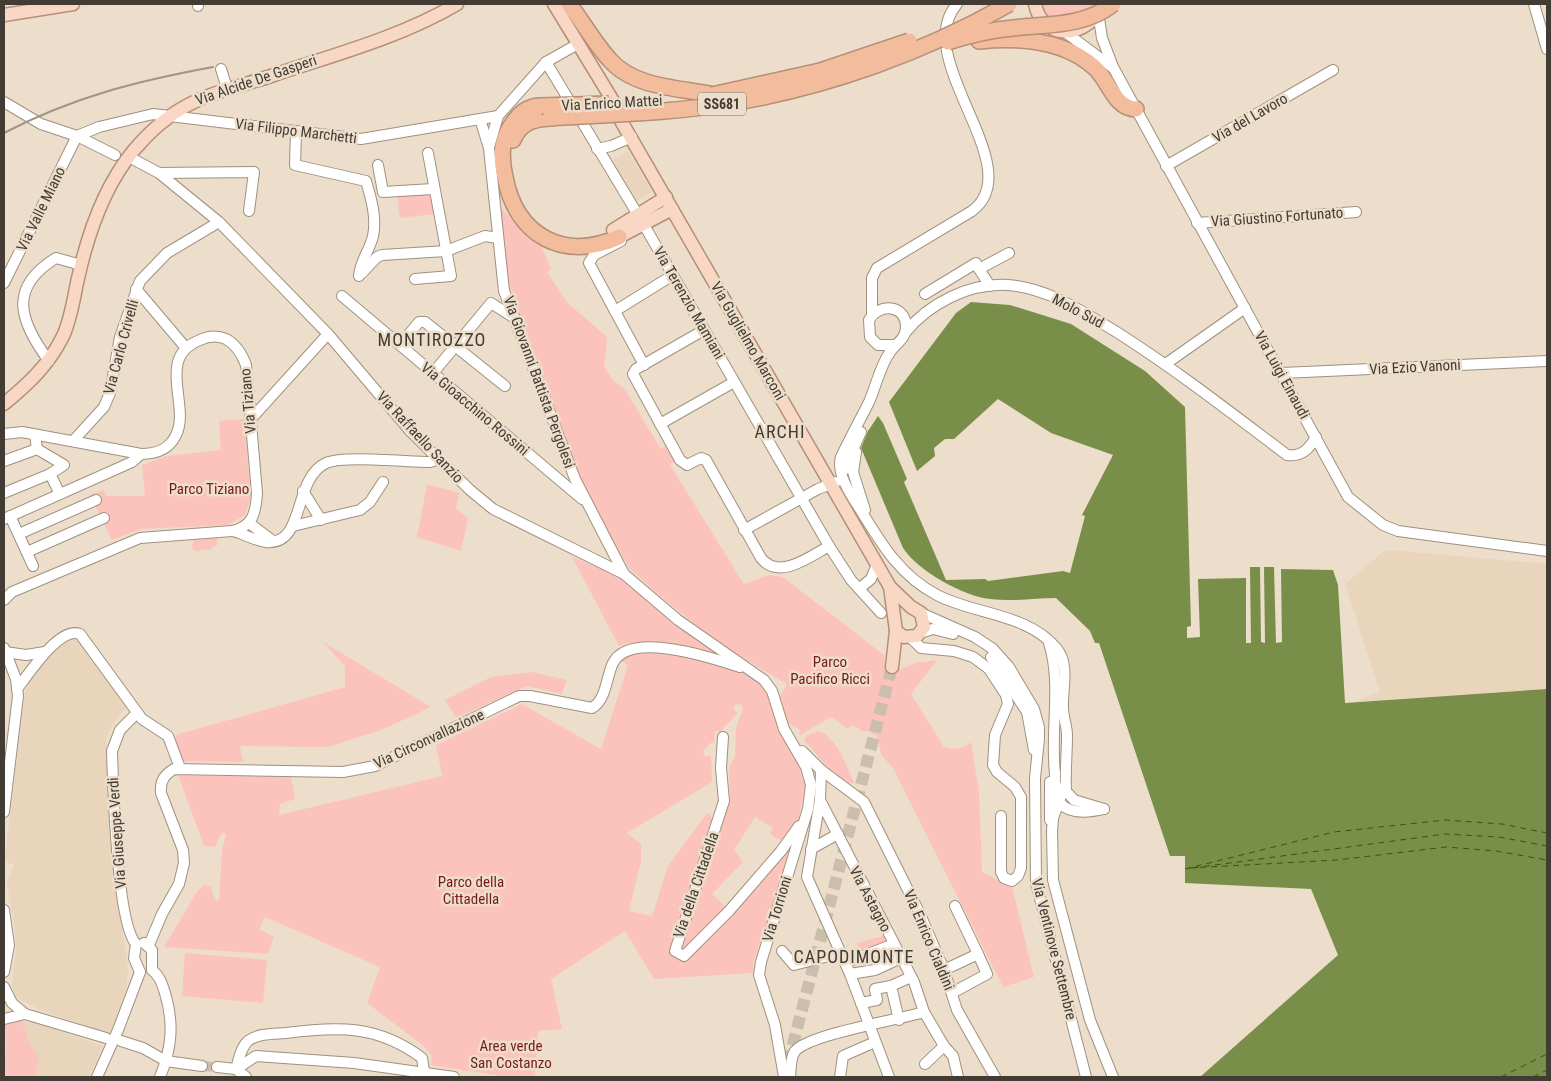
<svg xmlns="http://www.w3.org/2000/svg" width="1551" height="1081" font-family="'Roboto Condensed',sans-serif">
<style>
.built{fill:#e8d5bb}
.green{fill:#fcc3bc}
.water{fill:#798f49}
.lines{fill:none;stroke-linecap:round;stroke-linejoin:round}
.ferry{stroke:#405300;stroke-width:1;stroke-dasharray:6 5;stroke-linecap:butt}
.minor-tunnel{stroke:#cbbead;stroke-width:10;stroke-dasharray:10 5;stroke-linecap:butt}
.major-tunnel{stroke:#cbbead;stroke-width:12;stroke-dasharray:12 6;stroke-linecap:butt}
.minor-casing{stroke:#9e917f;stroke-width:12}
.major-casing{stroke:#b58f78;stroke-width:15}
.highway-casing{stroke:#b58f78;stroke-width:18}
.minor{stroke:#fff;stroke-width:10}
.major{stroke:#f8d7c4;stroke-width:12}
.highway{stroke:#f3bc9d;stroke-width:15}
.rail{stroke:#9f9486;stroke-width:2}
.highway-bridge-casing{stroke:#b58f78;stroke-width:18;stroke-linecap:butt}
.highway-bridge{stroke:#f3bc9d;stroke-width:15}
.labels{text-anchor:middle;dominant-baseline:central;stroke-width:5;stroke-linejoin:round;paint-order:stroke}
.shield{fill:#eddecb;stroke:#756d61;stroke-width:1}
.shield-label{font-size:14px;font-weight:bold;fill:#423c34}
.street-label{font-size:15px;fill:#423c34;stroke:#eddecb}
.park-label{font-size:15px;fill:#781918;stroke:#eddecb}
.quarter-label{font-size:18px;letter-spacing:1px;fill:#423c34;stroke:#eddecb}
</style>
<rect width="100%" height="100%" fill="#eddecb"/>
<g class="built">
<polygon points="628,151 652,192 633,203 610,162"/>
<polygon points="1390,550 1547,564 1547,689 1355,702 1380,692 1345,584 1383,552"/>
<polygon points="79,634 129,704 112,724 106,740 116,887 128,967 126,990 110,1034 40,1010 16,997 12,986 16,951 15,928 7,884 14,864 8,863 5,858 25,693 30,678 41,662 57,648"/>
<polygon points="23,1021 40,1024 103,1046 89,1077 34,1077 39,1059 29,1043"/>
</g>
<g class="green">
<polygon points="1041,4 1094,4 1090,14 1052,21 1046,15"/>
<polygon points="429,192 431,195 434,214 400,218 397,197"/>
<path d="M496,202L531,240L540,242L551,269L547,272L567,302L607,337L604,367L613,380L624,388L661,449L665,446L675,461L670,465L744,584L769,575L783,577L884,655L885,665L901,669L915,663L937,660L911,694L944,747C955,750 962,749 971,742L979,792L982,872L1012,887L1034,977L1003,987L893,768L882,756L877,737L868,731H861L857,727L851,726L848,729L832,717C829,718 803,733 801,735L799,734L800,730L787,722L779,699L787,684L721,645L659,595L629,568L591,504L577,476L508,292Z"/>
<polygon points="244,419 251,497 245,515 228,525 142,529 112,540 90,495 103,490 106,496 145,496 142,465 167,456 221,450 219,421"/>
<polygon points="427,484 459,493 456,509 468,518 461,551 417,537"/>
<polygon points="217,538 217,546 213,546 211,550 204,549 197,552 191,548 194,540"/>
<path d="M572,557L621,577L675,626L721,655C690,648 650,635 619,646Z"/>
<polygon points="323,642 431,707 384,729 328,747 240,746 243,762 180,761 175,735 345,687 345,666"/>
<polygon points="640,650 690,656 739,671 757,682 767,693 775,717 796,757 805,786 798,823 783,842 770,834 773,828 755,817 734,850 743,862 712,894 726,907 683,952 678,948 727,807 730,797 729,767 735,756 736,727 743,710 742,705 736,704 733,709 738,713 720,732 715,731 714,743 712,742 703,751 705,756 711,756 712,782 627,833 641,844 641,861 629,911 652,916 668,866 707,813 714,819 672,952 684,960 794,839 753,964 753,973 654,979 625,931 551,979 562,1029 538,1031 535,1077 508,1077 431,1065 432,1056 425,1047 367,1003 380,967 265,917 259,929 274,937 268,954 164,947 198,890 205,885 211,887 215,900 219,901 222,849 226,834 222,833 215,847 204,846 178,775 291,777 295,799 280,804 279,815 442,776 436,745 522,704 601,749 628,665 620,660 631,653"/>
<polygon points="532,672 567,680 562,694 527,686 456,718 445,700 491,677"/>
<path d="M818,731C835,734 848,768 854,783H849L830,770L804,740L806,736Z"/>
<polygon points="886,935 890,942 861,953 857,943"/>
<polygon points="185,953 267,960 263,1003 182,996"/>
<polygon points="12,1021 23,1021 29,1043 39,1059 34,1077 4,1077 6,1043 4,1024"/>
</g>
<path class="water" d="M971,302L1010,305L1071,324L1145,371L1185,407L1191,626L1187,627V638L1200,637L1198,579L1246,578V643H1251L1250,567H1260L1261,642L1265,643L1264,567H1274L1276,643L1282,642L1281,569L1333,570L1338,585L1345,703L1547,689V1077H1200L1338,955L1311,889L1185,883V856H1170L1099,643H1095L1090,631L1056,598C1035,598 1012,602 990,599C963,596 918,571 903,548L861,448L868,431L878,416L883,423L907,479L904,482L946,580L985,579L988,581L1063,571L1070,573L1085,516L1082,515L1113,455L1051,433L998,399L954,439H945L934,448L935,456L917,471L889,402L956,313Z"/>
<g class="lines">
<g class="ferry">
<polyline points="1189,868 1337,860 1446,847 1496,851 1547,860"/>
<polyline points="1193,868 1445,834 1499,837 1547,846"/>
<polyline points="1185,869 1334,832 1445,820 1502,824 1547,833"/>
<polyline points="1501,1077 1547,1054"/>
<polyline points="1533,1077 1547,1070"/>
</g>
<polyline class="minor-tunnel" points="202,1066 217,1067"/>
<polyline class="major-tunnel" points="788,1063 892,667"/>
<defs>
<g id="minor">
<polyline points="198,4 198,6"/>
<polyline points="1534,4 1547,49"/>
<polyline points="1098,12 1102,38 1113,67 1348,497 1383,525 1398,531 1547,551"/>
<polyline points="1065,32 1112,67"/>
<polyline points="546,62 644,225 829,546 851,580 881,613"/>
<polyline points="221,69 227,88"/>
<polyline points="4,102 41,124 77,136 115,155"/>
<polyline points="480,119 489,148 504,291 575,479 624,574"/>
<path d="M296,131L295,165L366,181C371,198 377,218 373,236C370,250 360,261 359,276"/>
<polyline points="77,136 99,127 153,114 361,139 498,116"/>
<polyline points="489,147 498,116 546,62 578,44"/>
<polyline points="597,149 611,146 632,137"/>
<polyline points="129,157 159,173 219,222 328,334 411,432 470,490 493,509 624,574 678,620 764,680 772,691 784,729 806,767 811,785 808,809 761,962 759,975 775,1025 784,1077"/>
<polyline points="378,165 383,192 433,189"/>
<polyline points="1166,166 1333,70"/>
<polyline points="159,173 254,172 249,211"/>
<polyline points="1197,223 1356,212"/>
<polyline points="621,241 594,255 589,263 644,365"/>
<polyline points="362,273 377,257 382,255 446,251 485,236 498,238"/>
<polyline points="415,279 451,276 428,153"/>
<polyline points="4,283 77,136"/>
<polyline points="990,286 979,269 1009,253"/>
<polyline points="136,289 186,348"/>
<polyline points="925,294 976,263 979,269"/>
<polyline points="342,296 582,499"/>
<polyline points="615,311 673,275"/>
<path d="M872,315V278L877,268L972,211C1031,167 909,59 957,4"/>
<path d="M704,330L636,369L633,374L680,460L687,465L701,458L706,460L761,558C779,581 811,556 829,546"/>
<path d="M905,333C929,303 969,283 1008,285C1048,288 1081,311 1115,331C1175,369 1230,412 1287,455C1302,457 1309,449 1316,437"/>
<polyline points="409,334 419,322 425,322 505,386"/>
<path d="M895,345H878L870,337L869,320C878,303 906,304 906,327C906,339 896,343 890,352C880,366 876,386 869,402C860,420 850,438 841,457C836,474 851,495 860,509C881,543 900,576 937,595C975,615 1028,613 1057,649C1070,665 1062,690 1063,708C1063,717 1067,726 1067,735C1067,754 1065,772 1066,791L1074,800L1104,809"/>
<path d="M49,361C20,322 7,288 56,258L81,265"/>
<polyline points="1167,363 1245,308"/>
<polyline points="433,373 491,303 516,319"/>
<polyline points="1282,373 1547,361"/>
<polyline points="250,420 328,334"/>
<polyline points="660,424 734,382"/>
<path d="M4,434L22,432L141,454C156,454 169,450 176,435C191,406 155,357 200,340C208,336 217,335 226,339C237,345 242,354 246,365L257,493C256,512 253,527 232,531L140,538L12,592L4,600"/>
<polyline points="73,441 104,407 110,393 120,337 140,281 167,253 219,222"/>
<polyline points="856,452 853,472 865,510"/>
<polyline points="4,461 37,449"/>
<polyline points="844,470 861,432"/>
<polyline points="50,474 60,494"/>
<polyline points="303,491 321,520"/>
<polyline points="4,493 50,474 64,465 37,449 35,435"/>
<polyline points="10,516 33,566"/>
<polyline points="4,519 132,462 141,454"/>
<polyline points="249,523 273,541"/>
<polyline points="293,526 360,510 370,502 383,482"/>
<polyline points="744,530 818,489 836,482"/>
<path d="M233,531C244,534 256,541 266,542C306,546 292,479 326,463C344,455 408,462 430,462L437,460"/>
<polyline points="19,534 96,500"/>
<polyline points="27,552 104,518"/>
<polyline points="860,588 871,579 877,564"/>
<polyline points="921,613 975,637 993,649 1009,667 1034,709 1039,727 1039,739 1035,778 1036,883 1086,1077"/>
<polyline points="920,633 933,629 953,634"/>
<polyline points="911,638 921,648 954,651 973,657 989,669 1006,695 1008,704 995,735 993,765 997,772 1015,787 1021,797 1021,868 1018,876 1012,881 1004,878 1001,872 1001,816"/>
<path d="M1049,643C1062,684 1050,731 1055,773C1055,783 1054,795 1060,803C1070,815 1091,812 1104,809"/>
<polyline points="4,648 16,679 18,696 4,812"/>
<polyline points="5,652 26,655 45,652"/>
<polyline points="991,657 1027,712 1034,750"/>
<path d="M17,689C28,675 59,626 80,634L142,719L168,736L180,768"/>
<polyline points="723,737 721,768 724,801 675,951 684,956 729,911 781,851 799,826"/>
<polyline points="802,751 821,770 864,802 920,914 944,970 957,1010 995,1077"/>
<polyline points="821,770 820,800 807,877 850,974 889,1077"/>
<polyline points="1050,782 1050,820"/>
<polyline points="1065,785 1053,818 1052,831 1053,880 1090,1020 1113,1077"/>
<polyline points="820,800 914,982 924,1012 944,1046 953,1056 958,1077"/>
<polyline points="811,849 838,834"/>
<polyline points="955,906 978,954"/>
<polyline points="4,910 9,945 4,972"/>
<polyline points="144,943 152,950 152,970"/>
<path d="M136,944C117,923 113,785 112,751L120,730L137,713"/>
<polyline points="136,944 134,958 140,972"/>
<path d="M149,945L162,914L179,884L184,863L183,850L161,793C160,781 164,775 174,769L343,772L375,766L519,696H530L592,708C607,699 606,677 613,663C630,630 713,658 740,667"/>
<polyline points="782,951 794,965 840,953"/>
<polyline points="845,963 894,944"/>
<path d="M152,970C160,976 162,984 165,993C174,1023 172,1048 160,1077"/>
<polyline points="944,970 978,954 987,974 952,993"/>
<polyline points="850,974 875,970 901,958"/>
<polyline points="891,986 899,1020"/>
<polyline points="4,987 12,1003 25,1014 106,1038"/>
<polyline points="861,1003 877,1000 875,989 891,986 911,977"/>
<polyline points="4,1019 25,1014"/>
<polyline points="121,1041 143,1048 166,1061 202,1066"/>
<polyline points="925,1064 944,1046"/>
<polyline points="217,1067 236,1069 256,1056 354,1063 454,1077"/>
<polyline points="97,1077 118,1030 140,972"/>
<path d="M246,1077L236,1069C239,1059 241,1047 248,1041C258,1033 274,1034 286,1033C338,1026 378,1025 422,1058L424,1071"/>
<path d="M790,1077C791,1069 790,1058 795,1051C810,1034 898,1020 924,1012"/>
<polyline points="840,1077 843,1056 875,1042"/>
</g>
<g id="major">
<polyline points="554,4 613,101 620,109"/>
<path d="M1035,4C1042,39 1081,39 1098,13"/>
<polyline points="4,15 73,4"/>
<polyline points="613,107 890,587 911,607 921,613 924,627 917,636 904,637 896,631 890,587"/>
<polyline points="613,230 666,197"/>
<polyline points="619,237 672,209"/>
<path d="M4,404C28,384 49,365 63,336C72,317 74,294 79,274C89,230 105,185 134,150C179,97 213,95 274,75C336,54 401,37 457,4"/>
<polyline points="892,667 896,631"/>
</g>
<g id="highway">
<path d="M569,4C583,22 595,44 610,60C634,88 681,88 714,95"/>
<path d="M979,41C1018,37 1065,40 1095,68C1110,82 1114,108 1136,109"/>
<path d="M541,106C530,106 522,111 515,120C501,138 500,155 505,177C516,236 564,262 619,237"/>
<path d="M513,140C520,123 532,119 550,118"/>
</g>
</defs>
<use href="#minor" class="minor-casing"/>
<use href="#major" class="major-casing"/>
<use href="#highway" class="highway-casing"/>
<use href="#minor" class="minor"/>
<use href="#major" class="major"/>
<use href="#highway" class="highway"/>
<path class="rail" d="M4,133C73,97 137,81 213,67"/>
<defs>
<g id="highway-bridge">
<path d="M948,42C969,35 990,30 1013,28C1047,24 1084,27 1113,4"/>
<polyline points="712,95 820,71 909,41"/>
<polyline points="541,106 609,104"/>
<path d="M550,118C610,114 672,113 731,103C828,87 925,52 1009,4"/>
</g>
</defs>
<use href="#highway-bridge" class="highway-bridge-casing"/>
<use href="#highway-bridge" class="highway-bridge"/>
</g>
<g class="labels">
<rect class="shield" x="698" y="92.5" width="48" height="23" rx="4"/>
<g class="shield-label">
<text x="722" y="104">SS681</text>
</g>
<g class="street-label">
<text transform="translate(256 80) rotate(-19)">Via Alcide De Gasperi</text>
<text transform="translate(612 103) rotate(-3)">Via Enrico Mattei</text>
<text transform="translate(1250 118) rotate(-30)">Via del Lavoro</text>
<text transform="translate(296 131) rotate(7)">Via Filippo Marchetti</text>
<text transform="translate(41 209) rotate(-64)">Via Valle Miano</text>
<text transform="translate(1277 217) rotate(-4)">Via Giustino Fortunato</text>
<text transform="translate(689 303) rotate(60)">Via Terenzio Mamiani</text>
<text transform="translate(1078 311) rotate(28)">Molo Sud</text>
<text transform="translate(748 341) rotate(60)">Via Guglielmo Marconi</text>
<text transform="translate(121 347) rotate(-75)">Via Carlo Crivelli</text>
<text transform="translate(1415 367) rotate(-3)">Via Ezio Vanoni</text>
<text transform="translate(1282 375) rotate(61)">Via Luigi Einaudi</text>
<text transform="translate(539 382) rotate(70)">Via Giovanni Battista Pergolesi</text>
<text transform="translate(248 401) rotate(-95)">Via Tiziano</text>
<text transform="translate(475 409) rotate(40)">Via Gioacchino Rossini</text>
<text transform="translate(420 437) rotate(47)">Via Raffaello Sanzio</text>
<text transform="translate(429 739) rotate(-25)">Via Circonvallazione</text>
<text transform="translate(117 833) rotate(-94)">Via Giuseppe Verdi</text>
<text transform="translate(696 885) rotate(-71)">Via della Cittadella</text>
<text transform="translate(870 899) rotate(62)">Via Astagno</text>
<text transform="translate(777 909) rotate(-73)">Via Torrioni</text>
<text transform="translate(929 940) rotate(67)">Via Enrico Cialdini</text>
<text transform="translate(1054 949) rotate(76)">Via Ventinove Settembre</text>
</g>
<g class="park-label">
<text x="209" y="489">Parco Tiziano</text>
<text x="830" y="662">Parco<tspan x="830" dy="17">Pacifico Ricci</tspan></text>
<text x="471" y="882">Parco della<tspan x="471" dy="17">Cittadella</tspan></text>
<text x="511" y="1046">Area verde<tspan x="511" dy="17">San Costanzo</tspan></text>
</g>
<g class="quarter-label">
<text x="432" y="339">MONTIROZZO</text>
<text x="780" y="431">ARCHI</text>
<text x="854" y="956">CAPODIMONTE</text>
</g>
</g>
<rect width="1551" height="1081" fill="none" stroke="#423c34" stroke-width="10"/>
</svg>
